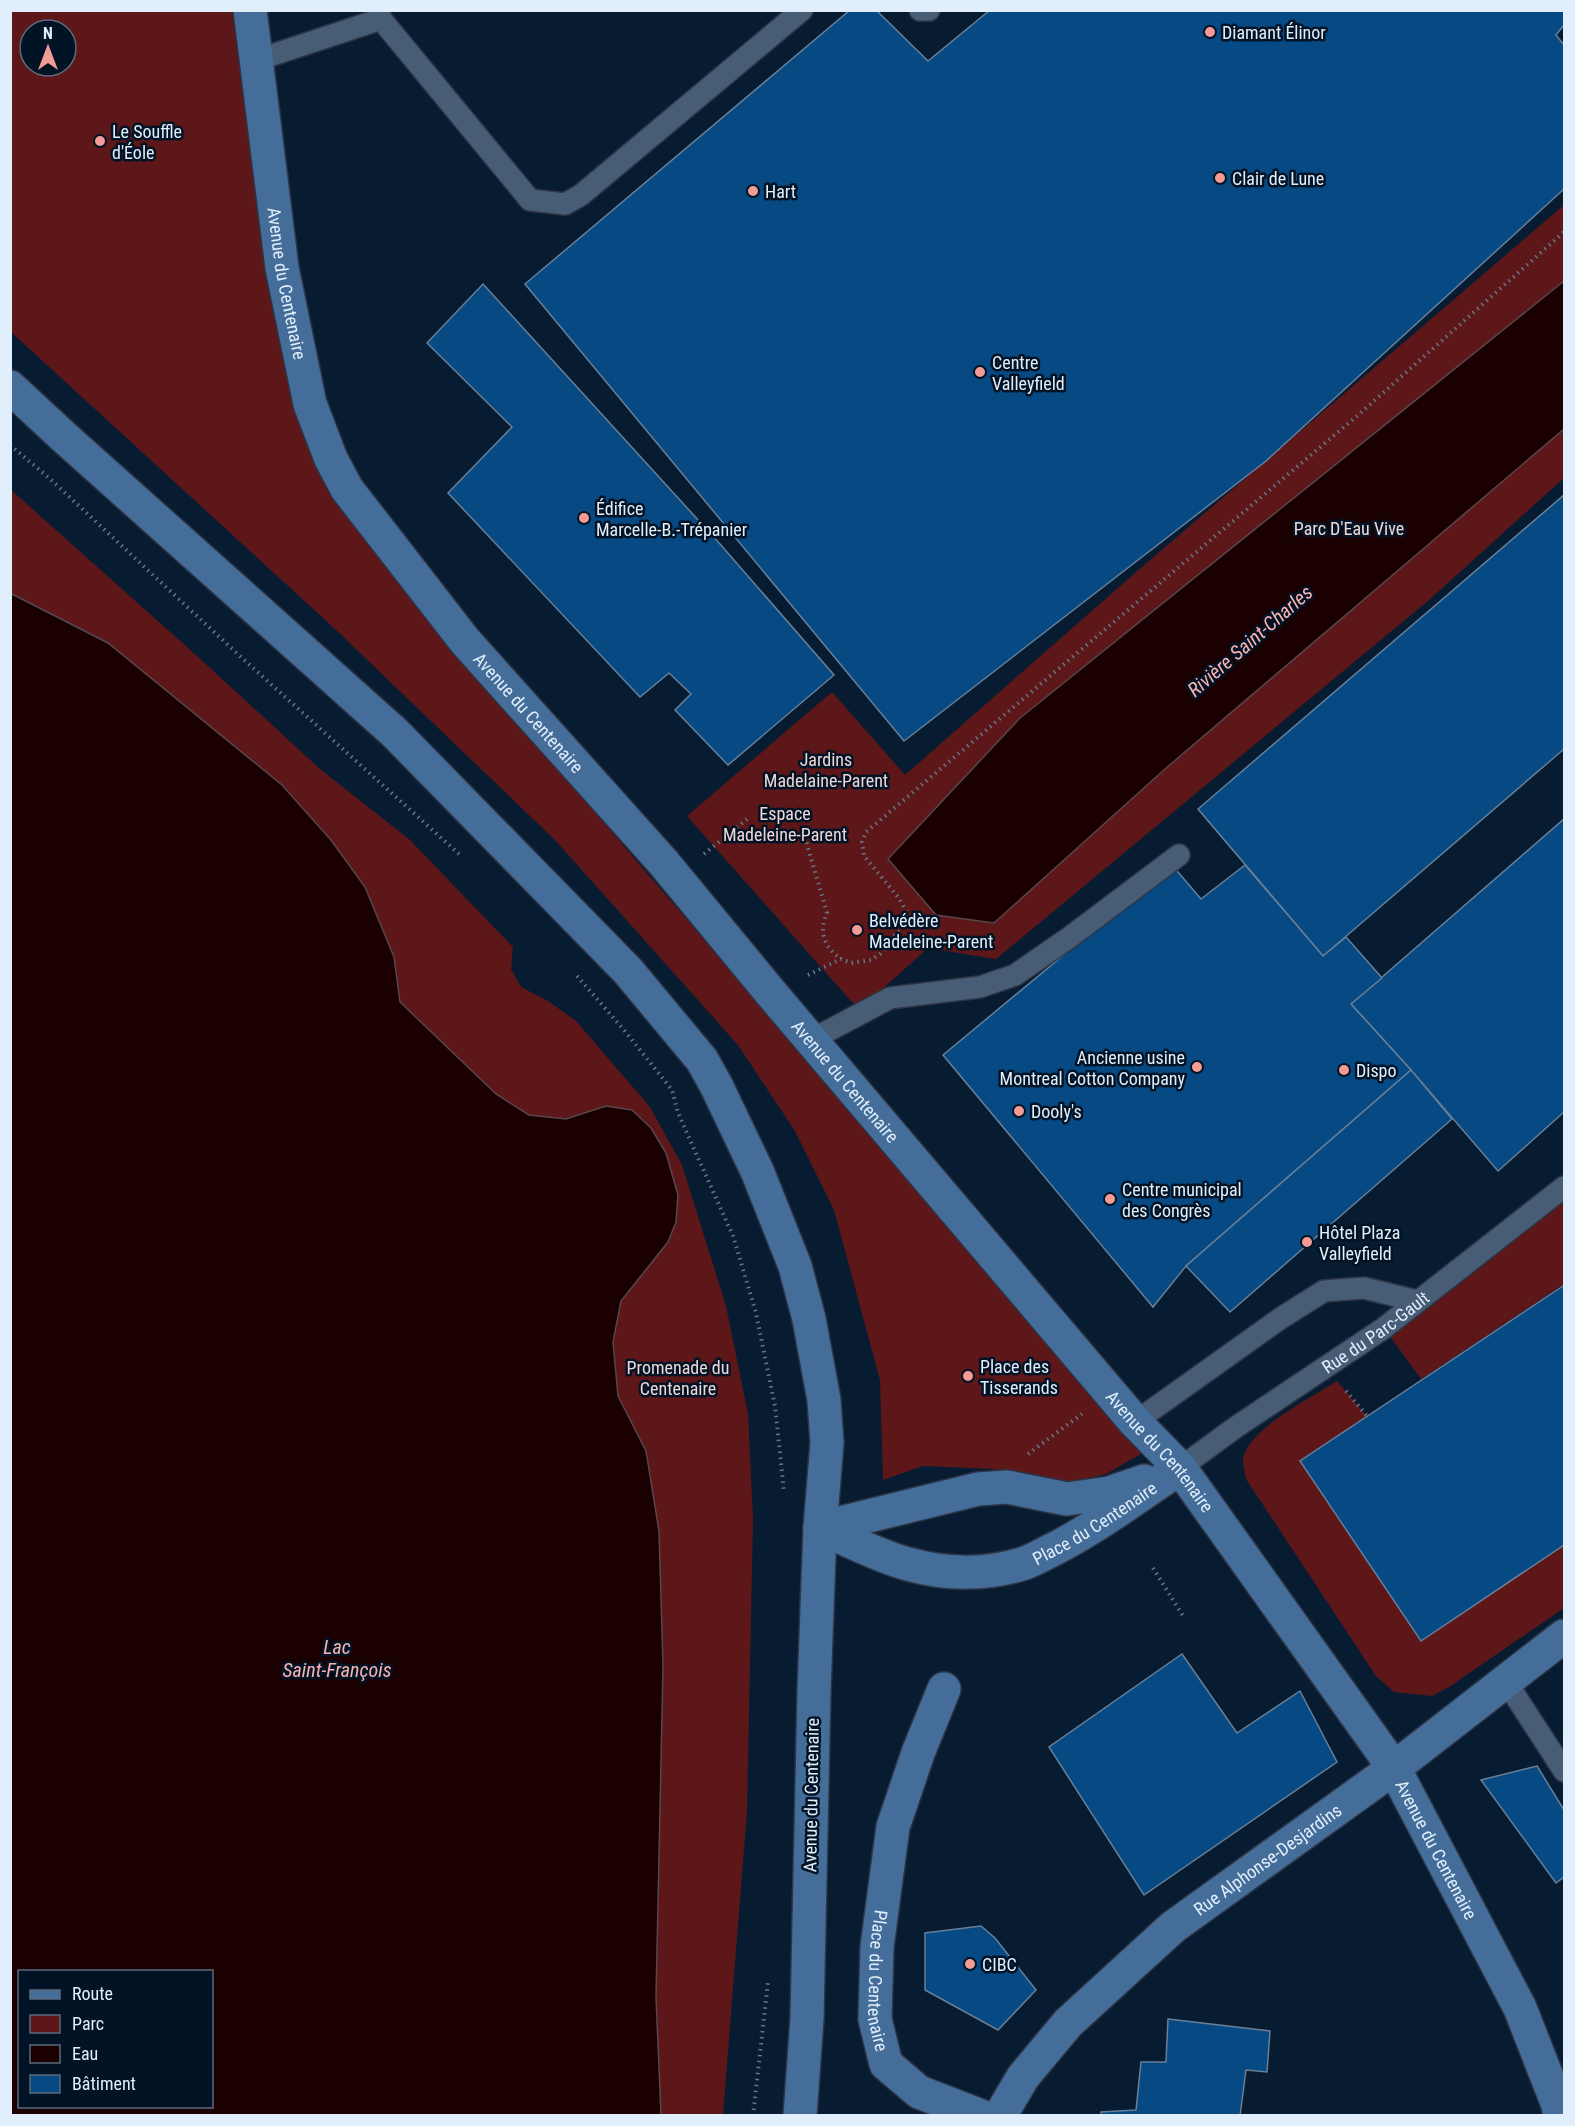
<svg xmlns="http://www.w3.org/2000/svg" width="1575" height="2126" font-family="'Roboto Condensed',sans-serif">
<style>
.green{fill:#5e1719;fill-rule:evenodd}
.water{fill:#1a0000;stroke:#56474c;stroke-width:1.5;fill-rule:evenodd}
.building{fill:#074982;stroke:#677f98;stroke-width:1.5}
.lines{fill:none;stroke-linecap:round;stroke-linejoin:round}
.lane-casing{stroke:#2d3446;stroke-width:24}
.secondary-casing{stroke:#2d3446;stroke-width:36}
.path{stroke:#657688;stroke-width:4;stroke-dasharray:1.5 4.5;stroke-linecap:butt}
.lane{stroke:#475d75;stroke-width:21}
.secondary{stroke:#446e99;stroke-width:33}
.poi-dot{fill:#f59b96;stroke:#021326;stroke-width:2}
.labels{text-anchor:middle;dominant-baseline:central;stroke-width:5;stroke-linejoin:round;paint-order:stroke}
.poi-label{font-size:18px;fill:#e1eefc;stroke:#021326;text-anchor:start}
.street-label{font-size:18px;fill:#e1eefc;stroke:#021326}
.park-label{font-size:18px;fill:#f0d7d5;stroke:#021326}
.water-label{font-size:20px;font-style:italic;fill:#fbb2ad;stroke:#021326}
</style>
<rect width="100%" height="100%" fill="#081c31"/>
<g class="green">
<path d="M11,11H232L252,165L291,382L374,548L591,808L847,1106L1141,1454L1106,1474L1080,1480L1049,1483L992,1469L923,1466L883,1480L880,1380L834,1210L795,1131L738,1045L556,841L334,628L11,332ZM30,30H66V66H30Z"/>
<polygon points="1564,205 1564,478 1429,600 996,959 928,948 859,1010 687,816 832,692 905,775 1142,567"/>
<polygon points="10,489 197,656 320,769 410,840 513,947 511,969 521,987 548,1001 576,1021 650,1107 682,1165 726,1306 748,1414 753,1518 747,1811 723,2115 661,2115 656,1997 663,1666 659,1531 646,1451 618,1396 613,1342 621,1301 668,1242 606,1106 566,1119 529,1115 496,1094 400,1002 394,957 365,887 331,840 282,785 108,643 11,593"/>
<polygon points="1564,1187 1564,1284 1421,1379 1384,1328"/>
<path d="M1337,1381L1367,1416L1300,1461L1420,1640L1564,1545V1608L1449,1687L1432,1696L1394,1692L1376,1676L1246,1479C1245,1473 1243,1466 1243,1461C1245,1430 1313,1397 1337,1381Z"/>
</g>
<g class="water">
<polygon points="1564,281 1564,429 1165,769 994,923 936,915 888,859 1020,718"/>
<path d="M10,593L108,643L282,785L331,840L365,887L394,957L400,1002L496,1094L529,1115L566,1119L606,1106L632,1110L651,1128L666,1153L678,1195L676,1222L668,1242L621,1301L613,1342L618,1396L646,1451L659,1531L663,1666L656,1997L661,2115H11ZM20,1972H212V2106H20Z"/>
</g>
<g class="building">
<polygon points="850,10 876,10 928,61 990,10 1564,10 1564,25 1556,35 1564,45 1564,189 1266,461 904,741 525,284"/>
<polygon points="483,284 720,544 834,675 728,765 675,710 691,694 669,673 640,697 448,493 512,427 427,343"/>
<polygon points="1564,495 1564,749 1323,956 1198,809"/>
<polygon points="1564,819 1564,1112 1498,1171 1411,1070 1351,1004"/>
<polygon points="1172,865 1201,899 1245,865 1323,956 1346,937 1382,978 1351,1004 1411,1070 1186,1266 1153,1307 943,1055"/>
<polygon points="1411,1070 1452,1119 1230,1312 1186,1266"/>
<polygon points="1563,1286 1564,1288 1564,1545 1421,1641 1300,1461"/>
<polygon points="1182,1654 1237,1733 1300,1691 1337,1762 1144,1895 1049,1747"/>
<polygon points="1537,1766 1564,1810 1564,1877 1556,1883 1481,1780"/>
<polygon points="981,1926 995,1938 1036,1990 998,2030 925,1990 925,1933"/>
<polygon points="1168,2019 1270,2031 1267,2072 1246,2070 1240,2116 1101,2116 1101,2112 1136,2110 1141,2062 1166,2062"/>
</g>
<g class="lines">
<defs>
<g id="lane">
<polyline points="920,10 929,10"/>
<polyline points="381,19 530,200 565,204 581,195 802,10"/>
<polyline points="257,60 381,19 379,10"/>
<polyline points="811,1040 890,998 980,987 1015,975 1070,937 1179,855"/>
<polyline points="1135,1422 1281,1318 1324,1291 1364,1288 1417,1301"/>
<path id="s1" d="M1180,1468L1236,1427L1384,1328L1564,1187"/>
<polyline points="1505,1680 1564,1771"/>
</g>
<g id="secondary">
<path id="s2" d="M250,10L282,268L310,404L331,459L347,489L465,641L663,862L771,993L1135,1422L1180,1468L1394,1768L1520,2008L1558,2105L1560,2116"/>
<polyline points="10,387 65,438 395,733 628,971 702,1060 716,1085 758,1173 795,1266 809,1319 824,1400 827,1443 820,1528 814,1691 807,2018 800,2116"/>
<path id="s3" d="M820,1528C849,1540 878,1556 908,1564C946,1575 988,1575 1025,1563C1036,1559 1047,1552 1058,1547C1101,1524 1140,1495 1180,1468"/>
<polyline points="820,1528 978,1489 1007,1487 1067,1499 1109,1493 1144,1481"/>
<path id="s4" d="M944,1689L918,1753L893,1827L877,1947L875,2019L886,2064L919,2092L981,2116"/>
<path id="s5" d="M1000,2116L1023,2077L1068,2023L1173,1927L1394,1768L1564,1636"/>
</g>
</defs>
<use href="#lane" class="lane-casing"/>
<use href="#secondary" class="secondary-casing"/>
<g class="path">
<polyline points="10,445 48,477 242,658 459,854"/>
<path d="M803,831L827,913C818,932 825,948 841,959"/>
<polyline points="704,854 747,819"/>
<polyline points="808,975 841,959 851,963 871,960 880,954 887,947 890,939 902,929 909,916 898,897 864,856 862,842 866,832 1357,416 1564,232"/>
<polyline points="577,976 624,1030 672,1090 678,1113 733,1236 756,1313 775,1406 784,1492"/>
<polyline points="1346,1391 1367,1416"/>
<polyline points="1028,1454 1082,1414"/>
<polyline points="1153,1568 1183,1616"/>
<polyline points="753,2116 768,1982"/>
</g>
<use href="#lane" class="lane"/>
<use href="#secondary" class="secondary"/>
</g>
<g class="poi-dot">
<circle cx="1210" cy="32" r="6"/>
<circle cx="100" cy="141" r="6"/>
<circle cx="1220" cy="178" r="6"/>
<circle cx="753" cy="191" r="6"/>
<circle cx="980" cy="372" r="6"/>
<circle cx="584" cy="518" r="6"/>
<circle cx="857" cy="930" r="6"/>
<circle cx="1197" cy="1067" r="6"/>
<circle cx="1344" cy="1070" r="6"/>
<circle cx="1019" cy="1111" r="6"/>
<circle cx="1110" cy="1199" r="6"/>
<circle cx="1307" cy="1242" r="6"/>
<circle cx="968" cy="1376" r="6"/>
<circle cx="970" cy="1964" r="6"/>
</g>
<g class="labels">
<g class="poi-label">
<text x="1222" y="32">Diamant Élinor</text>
<text x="112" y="131">Le Souffle<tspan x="112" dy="21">d'Éole</tspan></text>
<text x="1232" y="178">Clair de Lune</text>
<text x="765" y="191">Hart</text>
<text x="992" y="362">Centre<tspan x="992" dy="21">Valleyfield</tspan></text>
<text x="596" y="508">Édifice<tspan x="596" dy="21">Marcelle-B.-Trépanier</tspan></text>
<text x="869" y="920">Belvédère<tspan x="869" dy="21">Madeleine-Parent</tspan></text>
<text x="1185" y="1057" text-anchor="end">Ancienne usine<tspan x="1185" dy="21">Montreal Cotton Company</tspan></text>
<text x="1356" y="1070">Dispo</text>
<text x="1031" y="1111">Dooly's</text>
<text x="1122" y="1189">Centre municipal<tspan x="1122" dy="21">des Congrès</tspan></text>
<text x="1319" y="1232">Hôtel Plaza<tspan x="1319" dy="21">Valleyfield</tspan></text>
<text x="980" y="1366">Place des<tspan x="980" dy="21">Tisserands</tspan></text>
<text x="982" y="1964">CIBC</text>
</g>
<g class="street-label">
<text stroke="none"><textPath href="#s2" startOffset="276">Avenue du Centenaire</textPath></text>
<text stroke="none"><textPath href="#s2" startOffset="780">Avenue du Centenaire</textPath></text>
<text stroke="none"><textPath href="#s2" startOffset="1266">Avenue du Centenaire</textPath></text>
<text stroke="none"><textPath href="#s1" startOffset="238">Rue du Parc-Gault</textPath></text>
<text stroke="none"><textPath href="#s2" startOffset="1752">Avenue du Centenaire</textPath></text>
<text stroke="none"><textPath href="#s3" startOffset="294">Place du Centenaire</textPath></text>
<text transform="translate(811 1795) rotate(-89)">Avenue du Centenaire</text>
<text stroke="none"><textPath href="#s2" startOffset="2238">Avenue du Centenaire</textPath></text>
<text stroke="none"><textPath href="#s5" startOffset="374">Rue Alphonse-Desjardins</textPath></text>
<text stroke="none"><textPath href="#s4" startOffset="302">Place du Centenaire</textPath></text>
</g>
<g class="park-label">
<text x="1349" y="528">Parc D'Eau Vive</text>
<text x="826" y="759">Jardins<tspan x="826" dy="21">Madelaine-Parent</tspan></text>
<text x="785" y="813">Espace<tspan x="785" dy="21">Madeleine-Parent</tspan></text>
<text x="678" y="1367">Promenade du<tspan x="678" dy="21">Centenaire</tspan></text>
</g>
<g class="water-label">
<text transform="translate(1250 641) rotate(-41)">Rivière Saint-Charles</text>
<text x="337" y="1647">Lac<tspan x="337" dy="23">Saint-François</tspan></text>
</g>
</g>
<rect width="1575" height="2126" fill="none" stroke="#e1eefc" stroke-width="24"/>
<rect x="18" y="1970" width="195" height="138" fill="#021326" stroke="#5b6b7c" stroke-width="1.5"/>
<rect x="30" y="1990" width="30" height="9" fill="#446e99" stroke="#5b6b7c" stroke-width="1.5"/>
<text x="72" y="2000" font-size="18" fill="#e1eefc">Route</text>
<rect x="30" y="2015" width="30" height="18" fill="#5e1719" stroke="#5b6b7c" stroke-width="1.5"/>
<text x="72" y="2030" font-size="18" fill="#e1eefc">Parc</text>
<rect x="30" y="2045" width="30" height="18" fill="#1a0000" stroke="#5b6b7c" stroke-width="1.5"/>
<text x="72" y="2060" font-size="18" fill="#e1eefc">Eau</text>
<rect x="30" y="2075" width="30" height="18" fill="#074982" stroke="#5b6b7c" stroke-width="1.5"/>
<text x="72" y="2090" font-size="18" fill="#e1eefc">Bâtiment</text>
<g transform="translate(48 48)"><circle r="28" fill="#021326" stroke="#5b6b7c" stroke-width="1.5"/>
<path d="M0-4.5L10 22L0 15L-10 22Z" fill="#f59b96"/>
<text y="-9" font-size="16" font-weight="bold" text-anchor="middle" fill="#e1eefc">N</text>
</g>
</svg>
